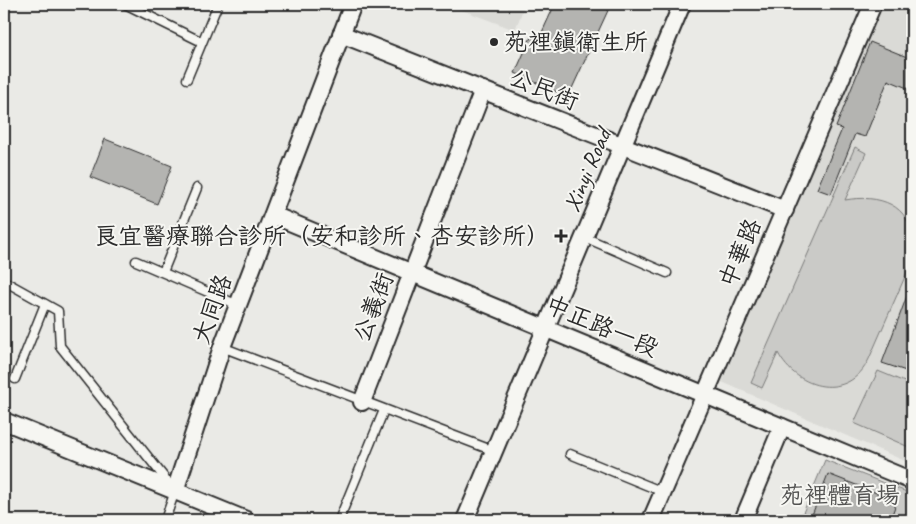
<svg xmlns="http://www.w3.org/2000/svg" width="916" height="524" font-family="Caveat,'LXGW WenKai TC',sans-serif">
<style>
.built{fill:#dadad6}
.green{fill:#cacac7;stroke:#7a7a79}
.building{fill:#b4b4b1;stroke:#2b2b2b}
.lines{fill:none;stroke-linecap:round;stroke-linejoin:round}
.lane-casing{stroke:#2b2b2b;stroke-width:11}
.street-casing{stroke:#2b2b2b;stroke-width:20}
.lane{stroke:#f6f6f2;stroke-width:8}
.street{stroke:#f6f6f2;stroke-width:16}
.poi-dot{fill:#2b2b2b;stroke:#f6f6f2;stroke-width:2}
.labels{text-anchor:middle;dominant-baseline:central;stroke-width:4;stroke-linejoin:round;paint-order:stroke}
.poi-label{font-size:24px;fill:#2b2b2b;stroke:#f6f6f2;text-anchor:start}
.street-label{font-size:24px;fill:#2b2b2b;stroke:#f6f6f2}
.park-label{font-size:24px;fill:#535352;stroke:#f6f6f2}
</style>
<rect width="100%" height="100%" fill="#eaeae6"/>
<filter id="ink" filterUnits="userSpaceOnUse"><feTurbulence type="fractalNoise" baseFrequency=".02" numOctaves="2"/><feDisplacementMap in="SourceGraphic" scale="10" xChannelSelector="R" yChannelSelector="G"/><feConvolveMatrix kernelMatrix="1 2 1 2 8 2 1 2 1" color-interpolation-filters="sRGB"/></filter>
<g filter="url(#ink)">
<g class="built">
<polygon points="446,4 525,4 515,30"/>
<polygon points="878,4 912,4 912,464 722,382"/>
</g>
<g class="green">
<path d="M855,147L866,153L845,200C879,194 912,204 912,243C912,250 913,256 911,263L869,359C849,402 797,390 778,353L762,388L751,383Z"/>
<polygon points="878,371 912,385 911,448 854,423"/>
<polygon points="825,460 912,494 912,520 800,520"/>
</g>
<g class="building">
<polygon points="555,4 611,4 568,97 515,73 531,37 538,41"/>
<polygon points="870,42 912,59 912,90 888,80 865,137 855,134 831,194 817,189 842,129 836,127"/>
<polygon points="105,139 172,166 157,204 90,177"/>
<polygon points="911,285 912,285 912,373 882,363"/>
<polygon points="828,474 897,501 890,520 810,520"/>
</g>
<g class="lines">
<defs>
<g id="lane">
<polyline points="125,4 202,42"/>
<polyline points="187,79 218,4"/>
<polyline points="584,237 667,273"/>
<polyline points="136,261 238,305"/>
<polyline points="163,272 197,188"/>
<polyline points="4,281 58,311 60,346 175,491 165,520"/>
<polyline points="222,347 494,451"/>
<polyline points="15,379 45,304"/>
<polyline points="570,454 663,492"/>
<polyline points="339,520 384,410"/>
</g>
<g id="street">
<polyline points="341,34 785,210"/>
<polyline points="273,215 912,481"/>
<polyline points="362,402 483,90"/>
<polyline points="4,421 246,520"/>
<polyline points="175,491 222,347 353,4"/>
<polyline points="465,520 682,4"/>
<polyline points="651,520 873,4"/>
<polyline points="743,520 782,427"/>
</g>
</defs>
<use href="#lane" class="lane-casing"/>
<use href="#street" class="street-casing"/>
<use href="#lane" class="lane"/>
<use href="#street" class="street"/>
</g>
</g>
<g class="poi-dot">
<circle cx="494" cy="42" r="5"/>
<path d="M558.5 228.5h5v5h5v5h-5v5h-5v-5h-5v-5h5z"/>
</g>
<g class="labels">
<g class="poi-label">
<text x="504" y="42">苑裡鎮衛生所</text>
<text x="550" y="236" text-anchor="end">良宜醫療聯合診所（安和診所、杏安診所）</text>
</g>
<g class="street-label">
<text transform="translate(544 89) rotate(22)">公民街</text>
<text transform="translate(587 170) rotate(-67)">Xinyi Road</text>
<text transform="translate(740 253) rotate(-67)">中華路</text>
<text transform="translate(373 307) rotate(-69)">公義街</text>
<text transform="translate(212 309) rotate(-70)">大同路</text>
<text transform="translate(602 326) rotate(23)">中正路一段</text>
</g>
<g class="park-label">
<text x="840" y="495">苑裡體育場</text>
</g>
</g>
<rect width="916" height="524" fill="none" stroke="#f6f6f2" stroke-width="20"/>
<rect x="10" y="10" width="896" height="504" fill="none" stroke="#2b2b2b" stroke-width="2" filter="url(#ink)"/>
</svg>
